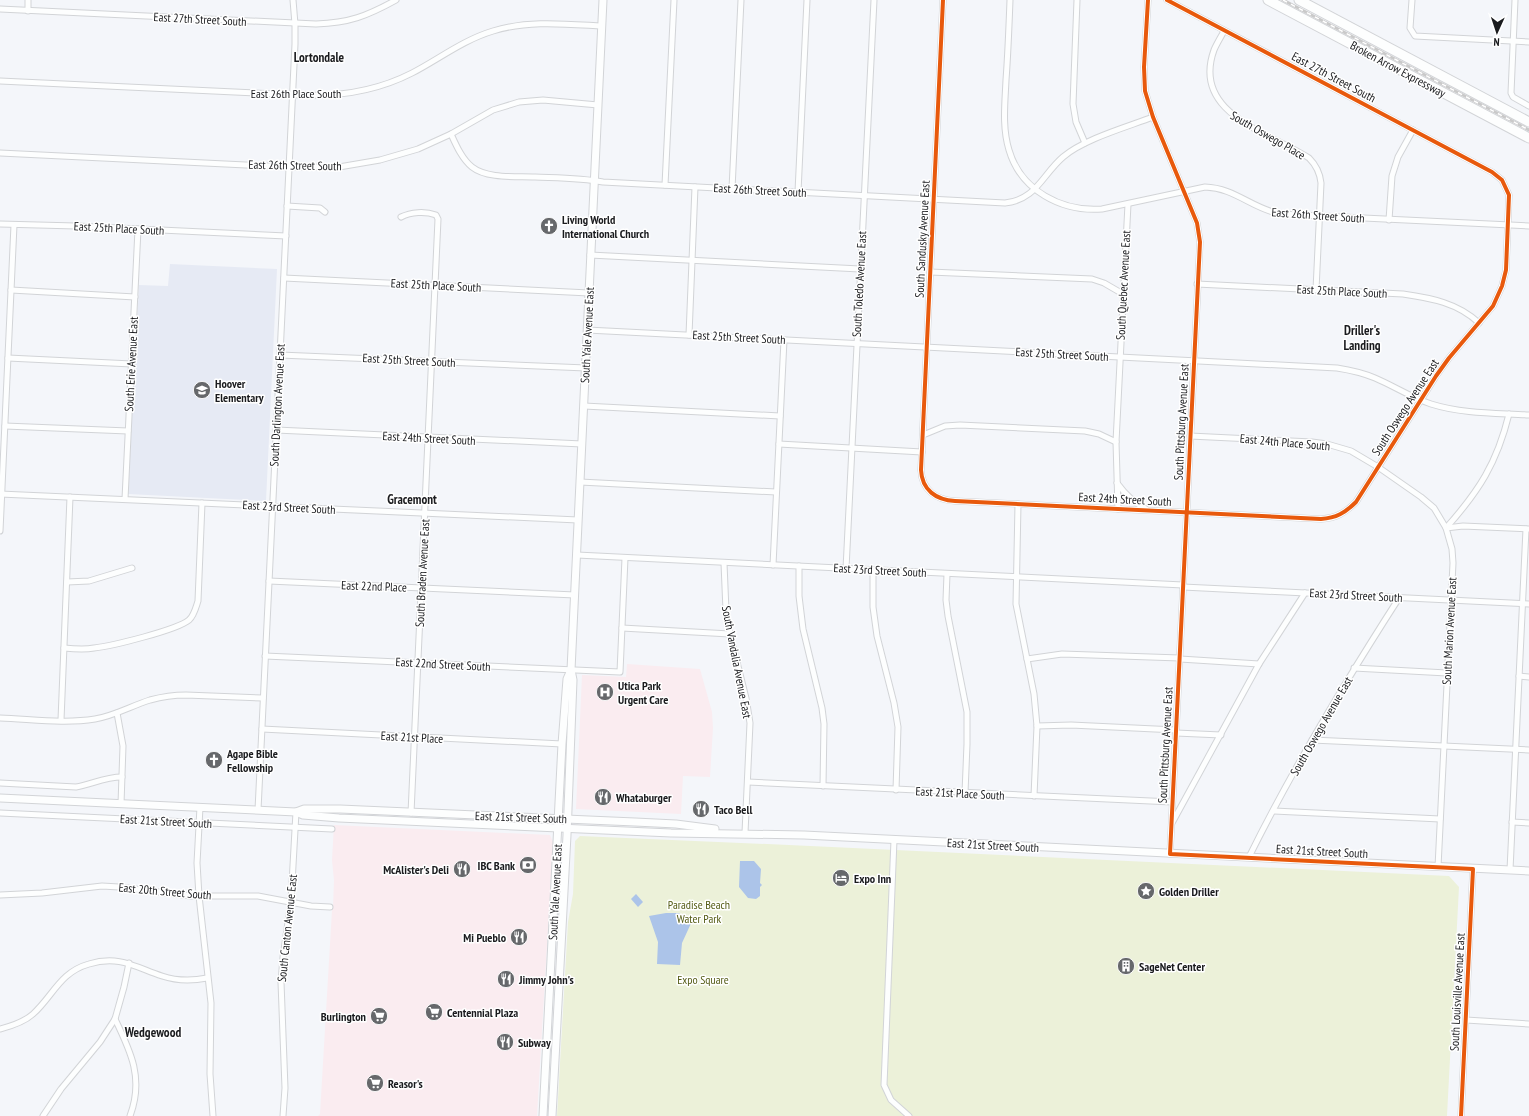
<svg xmlns="http://www.w3.org/2000/svg" width="1529" height="1116" font-family="'PT Sans Narrow',sans-serif">
<style>
.commercial{fill:#faecf0}
.built{fill:#e6eaf4}
.green{fill:#ecf1d9}
.water{fill:#acc4e9}
.lines{fill:none;stroke-linecap:round;stroke-linejoin:round}
.minor-casing{stroke:#d2d4d7;stroke-width:7}
.secondary-casing{stroke:#d2d4d7;stroke-width:9}
.motorway-casing{stroke:#d2d4d7;stroke-width:11}
.minor{stroke:#fdfefe;stroke-width:5}
.secondary{stroke:#fdfefe;stroke-width:7}
.motorway{stroke:#fdfefe;stroke-width:9}
.rail-casing{stroke:#cacaca;stroke-width:3}
.rail{stroke:#fff;stroke-width:1.5;stroke-dasharray:4.5;stroke-linecap:butt}
.cycleway-casing{stroke:#fff;stroke-width:6}
.cycleway{stroke:#e8590c;stroke-width:4}
.labels{text-anchor:middle;dominant-baseline:central;stroke-width:3;stroke-linejoin:round;paint-order:stroke}
.street-label{font-size:12px;fill:#1a1b1e;stroke:#fff}
.poi-label{font-size:12px;font-weight:bold;fill:#1a1b1e;stroke:#fff;text-anchor:start}
.park-label{font-size:12px;fill:#555c16;stroke:#fff}
.neighbourhood-label{font-size:13px;font-weight:bold;fill:#1a1b1e;stroke:#fff}
</style>
<rect width="100%" height="100%" fill="#f4f6fa"/>
<g class="commercial">
<polygon points="627,664 700,669 712,712 713,728 710,777 683,776 681,814 576,809 582,675 626,677"/>
<polygon points="334,825 550,835 553,842 537,1116 318,1116 320,1114 332,910 333,907 334,880 332,860"/>
</g>
<polygon class="built" points="170,264 277,269 266,501 128,494 139,285 168,286"/>
<polygon class="green" points="580,836 789,845 1449,876 1459,887 1447,1116 557,1116 568,922 573,894 575,841"/>
<g class="water">
<polygon points="740,861 754,861 761,869 760,883 762,885 760,887 760,896 756,899 748,898 739,887"/>
<polygon points="636,894 643,902 638,907 631,899"/>
<polygon points="666,913 678,913 693,919 682,943 680,965 657,964 658,942 649,916"/>
</g>
<g class="lines">
<defs>
<g id="minor">
<path d="M943,0L921,470C922,490 936,500 955,501L1321,519C1336,518 1345,513 1356,502L1436,376L1449,358L1493,306L1502,286L1506,270L1509,195L1502,180L1492,172L1167,0"/>
<path d="M1010,0C1009,27 1008,53 1006,80C1005,103 1002,127 1009,150C1021,191 1062,212 1102,209L1205,187C1235,188 1251,208 1280,214L1529,226"/>
<polyline points="1077,0 1073,104 1076,122 1085,143"/>
<polyline points="1148,0 1144,67 1145,91 1153,117 1197,223 1200,242 1170,854"/>
<polyline points="1412,0 1410,28 1415,36 1529,42"/>
<polyline points="1515,0 1511,93 1513,97 1529,106"/>
<path d="M0,9L316,24C349,23 367,16 396,0"/>
<polyline points="28,11 28,0"/>
<path d="M1224,31C1221,37 1217,43 1214,50C1191,114 1269,132 1309,158C1316,165 1320,173 1321,183L1316,290"/>
<path d="M0,81L299,95C339,97 377,91 412,73C439,59 463,40 493,31C528,20 565,24 602,26"/>
<path d="M451,134C456,145 462,159 472,167C487,179 517,176 535,177C558,178 581,178 603,182L1005,203C1036,200 1042,175 1063,157C1084,139 1127,127 1153,117"/>
<polyline points="0,153 289,167 339,167 380,160 418,149 451,134 493,110 519,102 543,100 598,105"/>
<polyline points="665,185 674,0"/>
<polyline points="732,189 741,0"/>
<polyline points="798,192 807,0"/>
<polyline points="287,206 320,208 325,212"/>
<path d="M401,217C411,212 425,211 436,215L438,219L411,813"/>
<polyline points="1389,220 1392,176 1398,157 1413,130"/>
<polyline points="0,224 76,226 286,236"/>
<polyline points="590,255 860,269"/>
<polyline points="930,272 1092,279 1104,283 1123,294"/>
<polyline points="284,278 589,293"/>
<path d="M1197,284L1403,294C1431,298 1458,303 1479,323"/>
<polyline points="11,290 135,297"/>
<path d="M587,330L1337,368C1350,370 1363,373 1375,378C1394,386 1412,398 1431,404C1463,414 1496,413 1529,415"/>
<polyline points="689,335 695,187"/>
<polyline points="280,355 586,368"/>
<polyline points="8,358 132,364"/>
<polyline points="584,406 780,416"/>
<polyline points="5,426 128,431"/>
<polyline points="276,430 582,444"/>
<polyline points="923,435 945,426 960,425 1085,431 1099,434 1116,442"/>
<polyline points="1190,436 1312,442 1327,444 1351,451 1378,467 1421,497 1434,508 1446,528 1463,526 1529,529"/>
<polyline points="779,444 922,452"/>
<polyline points="580,482 776,492"/>
<path d="M1117,483C1125,494 1134,503 1146,509"/>
<polyline points="0,494 578,520"/>
<polyline points="125,499 138,229"/>
<polyline points="1018,504 1016,604 1034,694 1037,726 1034,796"/>
<polyline points="1118,509 1116,442 1128,204"/>
<polyline points="0,531 14,225"/>
<polyline points="577,555 1183,585"/>
<polyline points="724,563 726,611 730,634 746,698 750,723 745,833"/>
<polyline points="773,565 784,340"/>
<polyline points="799,566 799,596 803,629 822,708 824,724 823,786"/>
<polyline points="846,569 874,0"/>
<polyline points="873,570 873,607 877,636 894,703 898,727 896,790"/>
<polyline points="947,574 946,600 948,616 967,712 967,744 965,793"/>
<polyline points="269,581 575,595"/>
<polyline points="67,582 89,581 132,568"/>
<polyline points="1183,587 1529,604"/>
<polyline points="622,628 730,634"/>
<path d="M64,648C74,649 84,650 94,648C112,646 177,630 189,620C194,616 196,607 198,601L202,503"/>
<polyline points="265,656 620,672 625,558"/>
<polyline points="1027,659 1062,654 1180,658"/>
<polyline points="1180,659 1259,664"/>
<polyline points="1354,668 1447,673"/>
<polyline points="1519,676 1529,677"/>
<polyline points="117,713 123,746 121,804"/>
<path d="M0,718C31,719 64,724 95,719C114,716 131,706 150,700C161,697 174,695 186,695L263,698"/>
<polyline points="61,720 70,497"/>
<polyline points="1037,726 1071,725 1176,730"/>
<polyline points="262,729 562,744"/>
<polyline points="1176,733 1221,735"/>
<polyline points="1312,740 1529,750"/>
<polyline points="748,782 1172,802"/>
<path d="M0,783L76,787C92,784 105,777 122,777"/>
<polyline points="200,807 197,863 199,896 211,1003 210,1074 213,1116"/>
<polyline points="258,810 295,44 295,24 293,0"/>
<polyline points="1274,811 1440,819"/>
<polyline points="0,813 332,829"/>
<polyline points="1512,822 1529,823"/>
<polyline points="1172,823 1259,664 1305,593"/>
<polyline points="894,840 884,1085 891,1100 909,1116"/>
<path d="M1249,857C1293,768 1345,682 1399,598"/>
<path d="M1438,867L1453,563L1452,549L1446,528C1479,491 1497,463 1509,414"/>
<polyline points="1510,870 1526,529"/>
<polyline points="0,895 42,893 102,886 119,887 191,896 258,896 311,906 330,907"/>
<path d="M115,1019C131,1052 144,1079 130,1116"/>
<polyline points="1466,1020 1529,1024"/>
<path d="M0,1029C12,1026 24,1022 33,1014C53,996 60,972 89,964C119,955 135,967 162,976C177,981 192,981 207,978"/>
<polyline points="43,1116 61,1089 100,1042 115,1019 124,987 129,963"/>
<polyline points="283,1116 285,1088 281,982 283,957 291,901 296,812"/>
<polyline points="1461,1116 1473,869"/>
</g>
<g id="secondary">
<polyline points="0,798 296,812 303,815 339,818 671,833 804,835 1529,871"/>
<polyline points="296,812 304,809 340,809 635,822 676,824 715,829"/>
<polyline points="543,1116 562,744 567,679 571,670"/>
<polyline points="552,1116 567,835 573,680 571,670 603,0"/>
</g>
<g id="motorway">
<polyline points="1268,0 1529,138"/>
<polyline points="1299,0 1529,122"/>
</g>
</defs>
<use href="#minor" class="minor-casing"/>
<use href="#secondary" class="secondary-casing"/>
<use href="#motorway" class="motorway-casing"/>
<use href="#minor" class="minor"/>
<use href="#secondary" class="secondary"/>
<use href="#motorway" class="motorway"/>
<defs>
<polyline id="rail" points="1283,0 1529,130"/>
</defs>
<use href="#rail" class="rail-casing"/>
<use href="#rail" class="rail"/>
<defs>
<g id="cycleway">
<path d="M943,0L921,470C922,490 936,500 955,501L1321,519C1336,518 1345,513 1356,502L1436,376L1449,358L1493,306L1502,286L1506,270L1509,195L1502,180L1492,172L1167,0"/>
<polyline points="1148,0 1144,67 1145,91 1153,117 1197,223 1200,242 1170,854 1473,869 1461,1116"/>
</g>
</defs>
<use href="#cycleway" class="cycleway-casing"/>
<use href="#cycleway" class="cycleway"/>
</g>
<defs>
<symbol id="church-disc" viewBox="-11 -11 22 22"><circle r="9.5" fill="#66686b" stroke="#fff"/><path d="M-1.2-6h2.4v3.5h3.3v2.4h-3.3V6h-2.4V-.1h-3.3v-2.4h3.3Z" fill="#fff"/></symbol>
<symbol id="school-disc" viewBox="-11 -11 22 22"><circle r="9.5" fill="#66686b" stroke="#fff"/><path d="M0-5L7-2L0 1L-7-2ZM-4 1L0 2.5L4 1V4Q0 6-4 4Z" fill="#fff"/></symbol>
<symbol id="hospital-disc" viewBox="-11 -11 22 22"><circle r="9.5" fill="#66686b" stroke="#fff"/><path d="M-5-5h3v3.5h4V-5h3V5h-3V1.5h-4V5h-3Z" fill="#fff"/></symbol>
<symbol id="restaurant-disc" viewBox="-11 -11 22 22"><circle r="9.5" fill="#66686b" stroke="#fff"/><path d="M-5-6h1v4h1v-4h1v4h1v-4h1v5L-1.5 .5V6h-2V.5L-5-1ZM5-6V6H3V1.5H1.5Q1.5-4 5-6Z" fill="#fff"/></symbol>
<symbol id="bank-disc" viewBox="-11 -11 22 22"><circle r="9.5" fill="#66686b" stroke="#fff"/><path d="M-6-4H6V4H-6ZM0-2.3a2.3 2.3 0 1 0 0 4.6a2.3 2.3 0 1 0 0-4.6Z" fill="#fff"/></symbol>
<symbol id="hotel-disc" viewBox="-11 -11 22 22"><circle r="9.5" fill="#66686b" stroke="#fff"/><path d="M-6-4.5h1.5V1H6V5H4.5V3h-9V5H-6ZM-4 0a1.8 1.8 0 1 1 3.6 0ZM.5 0V-2.5h3Q6-2.5 6 0Z" fill="#fff"/></symbol>
<symbol id="sight-disc" viewBox="-11 -11 22 22"><circle r="9.5" fill="#66686b" stroke="#fff"/><path d="M0-6L1.8-2.2L6-1.7L2.9 1.2L3.7 5.4L0 3.3L-3.7 5.4L-2.9 1.2L-6-1.7L-1.8-2.2Z" fill="#fff"/></symbol>
<symbol id="building-disc" viewBox="-11 -11 22 22"><circle r="9.5" fill="#66686b" stroke="#fff"/><path d="M-4-6H4V6H1V3H-1V6H-4ZM-2.5-4.3h1.7v1.8h-1.7ZM.8-4.3h1.7v1.8H.8ZM-2.5-1h1.7V.8h-1.7ZM.8-1h1.7V.8H.8Z" fill="#fff"/></symbol>
<symbol id="supermarket-disc" viewBox="-11 -11 22 22"><circle r="9.5" fill="#66686b" stroke="#fff"/><path d="M-6-5.5h2.5l.6 2H6L4.5 2H-2.5L-4.4-4H-6ZM-1.5 3.2a1.3 1.3 0 1 0 .1 0ZM3 3.2a1.3 1.3 0 1 0 .1 0Z" fill="#fff"/></symbol>
</defs>
<g fill-rule="evenodd">
<use href="#church-disc" x="539" y="216" width="20" height="20"/>
<use href="#school-disc" x="192" y="380" width="20" height="20"/>
<use href="#hospital-disc" x="595" y="682" width="20" height="20"/>
<use href="#church-disc" x="204" y="750" width="20" height="20"/>
<use href="#restaurant-disc" x="593" y="787" width="20" height="20"/>
<use href="#restaurant-disc" x="691" y="799" width="20" height="20"/>
<use href="#bank-disc" x="518" y="855" width="20" height="20"/>
<use href="#restaurant-disc" x="452" y="859" width="20" height="20"/>
<use href="#hotel-disc" x="831" y="868" width="20" height="20"/>
<use href="#sight-disc" x="1136" y="881" width="20" height="20"/>
<use href="#restaurant-disc" x="509" y="927" width="20" height="20"/>
<use href="#building-disc" x="1116" y="956" width="20" height="20"/>
<use href="#restaurant-disc" x="496" y="969" width="20" height="20"/>
<use href="#supermarket-disc" x="424" y="1002" width="20" height="20"/>
<use href="#supermarket-disc" x="369" y="1006" width="20" height="20"/>
<use href="#restaurant-disc" x="495" y="1032" width="20" height="20"/>
<use href="#supermarket-disc" x="365" y="1073" width="20" height="20"/>
</g>
<g class="labels">
<g class="street-label">
<text transform="translate(200 19) rotate(3)">East 27th Street South</text>
<text transform="translate(1398 69) rotate(28)">Broken Arrow Expressway</text>
<text transform="translate(1334 77) rotate(28)">East 27th Street South</text>
<text x="296" y="93">East 26th Place South</text>
<text transform="translate(1268 135) rotate(30)">South Oswego Place</text>
<text transform="translate(295 165) rotate(1)">East 26th Street South</text>
<text transform="translate(760 190) rotate(3)">East 26th Street South</text>
<text transform="translate(1318 215) rotate(4)">East 26th Street South</text>
<text transform="translate(119 228) rotate(3)">East 25th Place South</text>
<text transform="translate(922 239) rotate(-87)">South Sandusky Avenue East</text>
<text transform="translate(859 284) rotate(-87)">South Toledo Avenue East</text>
<text transform="translate(436 285) rotate(3)">East 25th Place South</text>
<text transform="translate(1123 285) rotate(-87)">South Quebec Avenue East</text>
<text transform="translate(1342 291) rotate(3)">East 25th Place South</text>
<text transform="translate(587 335) rotate(-87)">South Yale Avenue East</text>
<text transform="translate(739 337) rotate(3)">East 25th Street South</text>
<text transform="translate(1062 354) rotate(3)">East 25th Street South</text>
<text transform="translate(409 360) rotate(3)">East 25th Street South</text>
<text transform="translate(131 364) rotate(-87)">South Erie Avenue East</text>
<text transform="translate(277 405) rotate(-87)">South Darlington Avenue East</text>
<text transform="translate(1405 407) rotate(-57)">South Oswego Avenue East</text>
<text transform="translate(1181 422) rotate(-87)">South Pittsburg Avenue East</text>
<text transform="translate(429 438) rotate(3)">East 24th Street South</text>
<text transform="translate(1285 442) rotate(5)">East 24th Place South</text>
<text transform="translate(1125 499) rotate(3)">East 24th Street South</text>
<text transform="translate(289 507) rotate(3)">East 23rd Street South</text>
<text transform="translate(880 570) rotate(3)">East 23rd Street South</text>
<text transform="translate(422 573) rotate(-87)">South Braden Avenue East</text>
<text transform="translate(374 586) rotate(2)">East 22nd Place</text>
<text transform="translate(1356 595) rotate(3)">East 23rd Street South</text>
<text transform="translate(1449 631) rotate(-87)">South Marion Avenue East</text>
<text transform="translate(737 662) rotate(79)">South Vandalia Avenue East</text>
<text transform="translate(443 664) rotate(3)">East 22nd Street South</text>
<text transform="translate(1321 726) rotate(-60)">South Oswego Avenue East</text>
<text transform="translate(412 737) rotate(3)">East 21st Place</text>
<text transform="translate(1165 745) rotate(-87)">South Pittsburg Avenue East</text>
<text transform="translate(960 793) rotate(3)">East 21st Place South</text>
<text transform="translate(521 817) rotate(2)">East 21st Street South</text>
<text transform="translate(166 821) rotate(3)">East 21st Street South</text>
<text transform="translate(993 845) rotate(3)">East 21st Street South</text>
<text transform="translate(1322 851) rotate(3)">East 21st Street South</text>
<text transform="translate(165 891) rotate(5)">East 20th Street South</text>
<text transform="translate(555 892) rotate(-87)">South Yale Avenue East</text>
<text transform="translate(287 928) rotate(-84)">South Canton Avenue East</text>
<text transform="translate(1457 992) rotate(-87)">South Louisville Avenue East</text>
</g>
<g class="poi-label">
<text x="562" y="219">Living World<tspan x="562" dy="14">International Church</tspan></text>
<text x="215" y="383">Hoover<tspan x="215" dy="14">Elementary</tspan></text>
<text x="618" y="685">Utica Park<tspan x="618" dy="14">Urgent Care</tspan></text>
<text x="227" y="753">Agape Bible<tspan x="227" dy="14">Fellowship</tspan></text>
<text x="616" y="797">Whataburger</text>
<text x="714" y="809">Taco Bell</text>
<text x="515" y="865" text-anchor="end">IBC Bank</text>
<text x="449" y="869" text-anchor="end">McAlister's Deli</text>
<text x="854" y="878">Expo Inn</text>
<text x="1159" y="891">Golden Driller</text>
<text x="506" y="937" text-anchor="end">Mi Pueblo</text>
<text x="1139" y="966">SageNet Center</text>
<text x="519" y="979">Jimmy John's</text>
<text x="447" y="1012">Centennial Plaza</text>
<text x="366" y="1016" text-anchor="end">Burlington</text>
<text x="518" y="1042">Subway</text>
<text x="388" y="1083">Reasor's</text>
</g>
<g class="park-label">
<text x="699" y="904">Paradise Beach<tspan x="699" dy="14">Water Park</tspan></text>
<text x="703" y="979">Expo Square</text>
</g>
<g class="neighbourhood-label">
<text x="319" y="57">Lortondale</text>
<text x="1362" y="330">Driller's<tspan x="1362" dy="15">Landing</tspan></text>
<text x="412" y="499">Gracemont</text>
<text x="153" y="1032">Wedgewood</text>
</g>
</g>
<g transform="translate(1497 32) rotate(183)" stroke="#ffffff" stroke-width="3" paint-order="stroke">
<path d="M0-3L7 15L0 10L-7 15Z" fill="#1a1b1e"/>
<text y="-6" font-size="11" font-weight="bold" text-anchor="middle" fill="#1a1b1e">N</text>
</g>
</svg>
